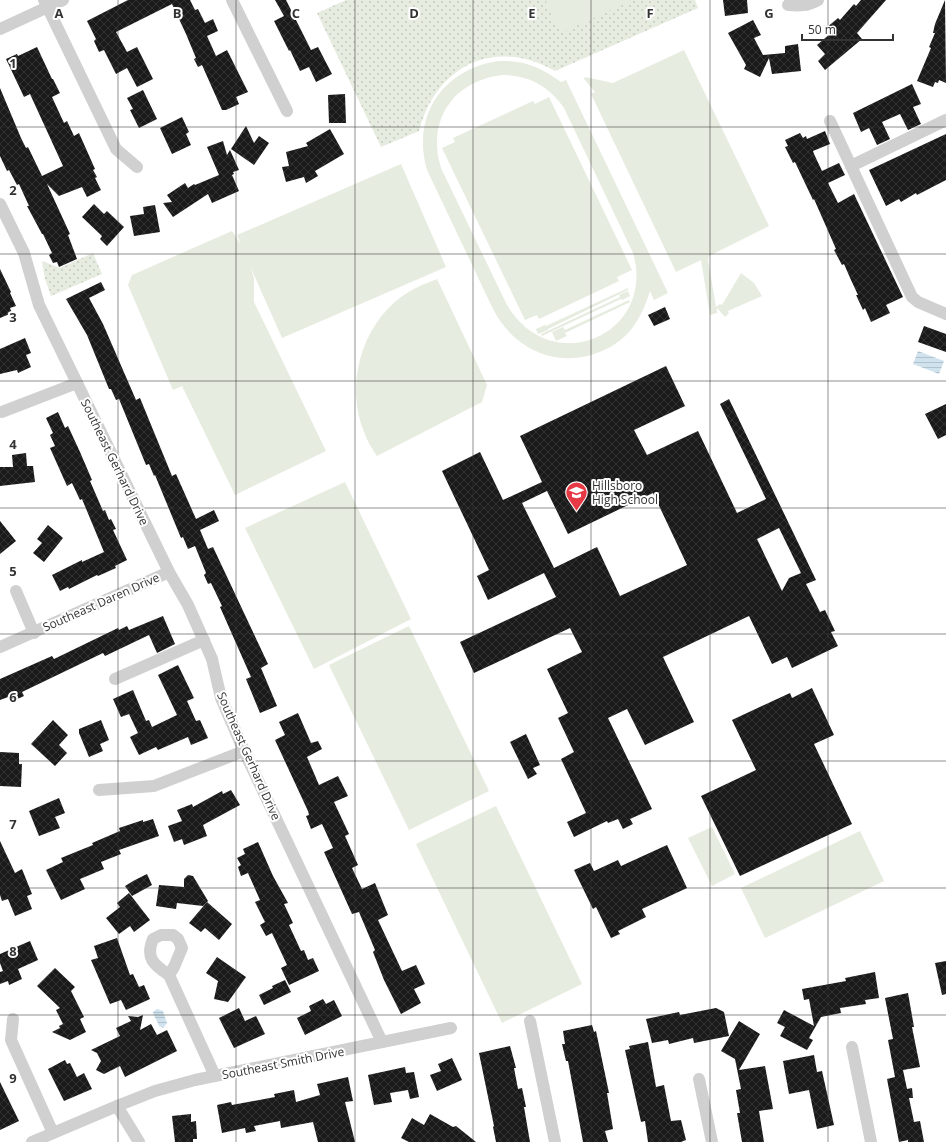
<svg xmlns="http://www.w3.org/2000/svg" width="946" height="1142" font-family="'Open Sans',sans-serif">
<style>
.grass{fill:url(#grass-dots)}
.garden{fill:#e6ecdf;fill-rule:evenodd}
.water{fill:url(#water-rules)}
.building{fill:url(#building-cross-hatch);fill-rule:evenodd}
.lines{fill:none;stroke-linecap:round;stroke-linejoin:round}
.minor{stroke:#d0d0d0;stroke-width:12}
.grid{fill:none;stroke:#333;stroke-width:1;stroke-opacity:0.55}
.labels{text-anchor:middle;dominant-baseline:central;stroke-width:4;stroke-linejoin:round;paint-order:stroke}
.street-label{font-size:12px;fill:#333;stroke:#fff}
.poi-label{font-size:12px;fill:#333;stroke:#fff;text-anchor:start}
.grid-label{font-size:13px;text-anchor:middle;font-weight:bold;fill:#333;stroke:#fff;stroke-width:4;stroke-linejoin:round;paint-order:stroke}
</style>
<defs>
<pattern id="grass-dots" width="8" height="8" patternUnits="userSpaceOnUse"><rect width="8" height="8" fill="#e6ecdf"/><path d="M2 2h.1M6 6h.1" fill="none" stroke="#c6cbc0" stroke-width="1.8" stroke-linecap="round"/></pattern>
<pattern id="water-rules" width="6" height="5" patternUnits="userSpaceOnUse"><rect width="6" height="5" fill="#cfe2ee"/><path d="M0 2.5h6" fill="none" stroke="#b2c2cd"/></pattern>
<pattern id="building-cross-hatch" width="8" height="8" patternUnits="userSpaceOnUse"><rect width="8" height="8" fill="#1a1a1a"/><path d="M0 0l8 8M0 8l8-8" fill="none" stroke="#333"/></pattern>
</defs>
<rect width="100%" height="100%" fill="#fff"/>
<g class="grass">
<path d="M346,0H695L698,8L555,71C495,37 436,65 419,131L381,147L317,13Z"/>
<polygon points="93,253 102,274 51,296 45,279 42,261 60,268"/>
</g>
<g class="garden">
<polygon points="546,0 633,0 561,33 547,7"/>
<polygon points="684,50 769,226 709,256 708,260 716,307 720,304 722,305 741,273 754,283 762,296 728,311 729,313 725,317 717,308 717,313 710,315 701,260 676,272 591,94 595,92 584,79 585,77 613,83"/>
<path d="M498,61C524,60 540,67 561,82L566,80L668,293L654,300L650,291C646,304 641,316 633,327C625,338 614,346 602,351C559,370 514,350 493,309L427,170C411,116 443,69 498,61ZM503,75C529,75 550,87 564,108L633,253C657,335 550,381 506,303L441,168C426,120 454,80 503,75Z"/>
<polygon points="549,97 632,270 617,277 619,281 539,319 537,315 525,320 442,148 455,142 453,138 533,101 535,104"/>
<polygon points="401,164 446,267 282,338 250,266 254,278 254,302 326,451 235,495 182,386 173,390 128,285 132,275 232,231 241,245 237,235"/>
<path d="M437,279L487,385L482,402L377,456C372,449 367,441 364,432C345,385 361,327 401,297C412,289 424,284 437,279Z"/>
<polygon points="628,288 628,290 548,329 548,330 538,334 536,329 545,325 546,326"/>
<polygon points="628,291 630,296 622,300 621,299 542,336 541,334 620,297 619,295"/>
<polygon points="629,300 630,302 565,333 567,336 556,341 552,332 563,327 565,330"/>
<polygon points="345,482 411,619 314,669 245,528"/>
<polygon points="409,626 489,791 409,830 329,665"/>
<polygon points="496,806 582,984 502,1023 416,844"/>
<polygon points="712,827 735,874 712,886 688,838"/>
<polygon points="860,831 884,881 765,938 741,888"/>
</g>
<g class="water">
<polygon points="918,351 944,361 939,374 913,364"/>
<path d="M157,1009L163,1011L167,1023L163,1028L159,1026C157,1020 154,1017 153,1012Z"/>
</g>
<g class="building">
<polygon points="128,0 190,0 195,10 198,9 205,23 213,19 218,31 207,36 216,56 227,50 248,92 236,97 239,104 226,110 222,110 202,65 198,67 194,59 196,58 186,34 172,4 116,32 127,52 137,47 153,79 137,87 127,68 116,74 104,50 99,52 94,41 96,39 87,21"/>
<polygon points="275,0 286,0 311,50 318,47 332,74 316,82 309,67 300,71 290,50 289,51 274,21 284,16"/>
<polygon points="723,0 747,0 748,13 725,16"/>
<polygon points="861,0 886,0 857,33 862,39 825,70 818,61 825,54 817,45 831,33 826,28 838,18 840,20 854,4 856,6"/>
<polygon points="945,0 946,83 939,80 938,83 935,82 933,87 917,81 931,48 929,47 935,33 933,33 935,24"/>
<polygon points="753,20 761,35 754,38 763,55 785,53 785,46 798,44 801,71 772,74 769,58 760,77 744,69 746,65 728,33"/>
<polygon points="37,47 52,79 53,79 60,93 52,97 64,123 67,121 74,136 79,133 95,169 93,170 97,177 95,178 101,190 87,197 82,187 59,196 47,184 70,234 68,235 77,259 59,267 57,262 53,263 49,255 52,253 43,234 42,234 27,206 29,206 19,184 17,185 9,170 7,171 0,156 0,88 21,138 26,148 28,147 42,176 63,166 30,94 24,97 6,59 17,54 18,56"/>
<polygon points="912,84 921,104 913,107 921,124 908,130 900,114 882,122 890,139 877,145 869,128 861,132 853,113"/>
<polygon points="143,90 157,119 139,128 130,110 133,109 127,98"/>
<polygon points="345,94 346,123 329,123 328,95"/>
<polygon points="182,117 189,132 186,134 191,145 172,154 160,128"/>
<polygon points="246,126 254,143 259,136 269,143 254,165 231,149"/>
<polygon points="330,129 344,154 315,171 318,176 306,183 304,177 286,182 282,167 289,166 286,152 308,146 306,143"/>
<polygon points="825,131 830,144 813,151 814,154 822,171 839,163 845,175 828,183 838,203 854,194 903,297 886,305 890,313 871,322 865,308 863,310 856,295 858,295 851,280 844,264 842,265 834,250 836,249 814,199 813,200 795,162 793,163 785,147 788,146 785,140 800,133 803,138 806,136 807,139"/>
<polygon points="946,134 946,180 917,195 916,193 901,202 899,199 886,206 869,170"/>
<polygon points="223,141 227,155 230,150 239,170 233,172 234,174 232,175 239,191 212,203 208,194 173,217 163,203 172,202 167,195 185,183 188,188 194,184 195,185 219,175 207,147"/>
<polygon points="94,204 104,214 107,211 124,227 107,246 100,239 102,236 82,217"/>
<polygon points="155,205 160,232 134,236 130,216 144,214 143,207"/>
<polygon points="0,269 11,292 10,293 16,306 10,308 12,313 0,318"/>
<polygon points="101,282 105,290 89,298 103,324 136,400 140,398 172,476 176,474 196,519 214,510 219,521 200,530 208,549 213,547 268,664 261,668 277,706 260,713 246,679 251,677 220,607 222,606 211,583 208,584 204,575 206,573 195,546 188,549 183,537 181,538 155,475 154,476 149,464 146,465 119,399 116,400 111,389 109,389 87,335 66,299"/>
<polygon points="665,307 670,319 654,326 648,315"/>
<polygon points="924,326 946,334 946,352 918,342"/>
<polygon points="25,338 31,353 26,355 31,367 18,373 17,370 0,374 0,349"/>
<path d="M666,366L685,406L634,430L647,455L698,431L737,513L766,499L720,404L729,399L816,580L806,584L820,612L825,610L835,631L831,632L838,646L792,668L787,657L772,664L749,616L663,657L694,722L645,745L627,709L608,718L652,809L630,819L633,824L623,829L618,819L608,823L607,821L574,837L567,822L586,813L561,759L574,752L558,718L568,713L547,669L582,652L570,628L474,673L460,642L556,597L544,573L488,600L477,576L489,570L442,471L480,452L503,500L542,482L520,436ZM547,491L568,534L653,493L687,565L620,596L597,547L554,568L522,503ZM779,528L801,573L789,578L782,591L757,539Z"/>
<polygon points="946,404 946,435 938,439 925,414"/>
<polygon points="58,412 65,428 68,426 80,452 92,480 90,481 103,511 105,510 109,520 111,519 116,529 113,530 127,560 115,566 116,568 98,576 97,575 69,589 68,587 60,591 52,575 82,560 82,562 104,552 82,499 80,500 72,483 67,486 50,448 55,446 50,435 53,433 46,418"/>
<polygon points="26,453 27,466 33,466 35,482 0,486 0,467 13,467 12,455"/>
<polygon points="0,521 16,541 0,554"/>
<polygon points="48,525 63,538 44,562 33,553 42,543 37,539"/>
<polygon points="163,616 175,644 157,653 149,635 105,656 103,653 22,692 24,696 13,701 11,696 0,700 0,679 52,656 54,659 118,628 119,630 127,626 129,630"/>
<polygon points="178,665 194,698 187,701 196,721 200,720 208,738 191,745 188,737 158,750 156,747 139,755 130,737 138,733 129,714 121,717 113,699 133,690 146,721 149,720 152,727 177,715 158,675"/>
<polygon points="812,688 834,735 814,744 852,824 740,876 701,796 756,770 732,720 790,693 792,698"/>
<polygon points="298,713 311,743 318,741 322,749 307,757 319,785 338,776 348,796 334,802 349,834 345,836 358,865 352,868 362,889 375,883 388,915 378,920 402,971 416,965 425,984 414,989 421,1003 401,1014 384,980 373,952 375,950 359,912 352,914 324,852 333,848 322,824 311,829 306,816 309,815 308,811 275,740 285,735 279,722"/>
<polygon points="53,720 68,735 59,745 67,753 55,766 31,744"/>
<polygon points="101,720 109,740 100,744 103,751 89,757 79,733 79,729"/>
<polygon points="526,734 540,765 533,768 537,774 528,779 510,742"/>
<polygon points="0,752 19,753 19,764 22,764 21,787 0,786"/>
<polygon points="231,790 240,805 203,825 207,836 184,845 182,839 174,842 168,826 182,821 177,810 192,804 193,807 222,791 223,794"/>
<polygon points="59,798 65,813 55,817 60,828 39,836 29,811"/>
<polygon points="153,819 159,836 119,850 121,854 101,862 104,869 80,879 85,889 61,900 46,870 63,862 61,858 93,845 92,843 120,831 119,828 143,820 143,822"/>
<polygon points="0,841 15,873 22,869 32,894 27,896 32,909 15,916 8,899 2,901 0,895"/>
<polygon points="258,842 273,876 288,903 284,904 293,923 289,925 301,951 304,950 308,960 313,958 319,971 289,985 281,968 287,965 272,933 266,936 260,925 265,922 255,902 260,900 248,873 241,876 238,867 241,865 237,858 245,854 243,849"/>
<polygon points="667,845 687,888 642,909 646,917 618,931 620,934 611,938 596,907 593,909 574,870 590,863 594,871 618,860 621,866"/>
<polygon points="147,874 152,885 132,896 125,886 135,880"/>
<polygon points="188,875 193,876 208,901 203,906 177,903 176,909 156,906 159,885 184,887 184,879"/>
<polygon points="129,893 150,920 134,932 130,926 119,934 106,918 120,907 117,903"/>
<polygon points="207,902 232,924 219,940 205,928 201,932 189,923"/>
<polygon points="117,938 130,975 133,974 139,987 144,985 150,999 126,1010 121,1000 110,1004 91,960 98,958 94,946"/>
<polygon points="30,941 38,960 18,969 22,979 9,985 8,981 0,984 0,972 3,971 0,963 0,954"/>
<polygon points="217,957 246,977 228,1002 214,999 218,981 206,973"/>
<polygon points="946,961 946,994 942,995 935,963"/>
<polygon points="55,968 75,987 71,991 84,1017 80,1019 86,1032 70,1040 52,1032 60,1028 59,1026 63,1024 56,1010 60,1008 37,986"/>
<polygon points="875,972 879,998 865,1000 866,1004 840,1008 841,1013 821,1017 809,1038 813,1040 807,1050 780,1036 785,1027 777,1023 784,1010 814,1026 809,999 804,1000 802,989 846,981 845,978"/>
<polygon points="285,980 291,992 264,1005 259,995 273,988 272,986"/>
<polygon points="908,993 914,1027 912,1027 920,1067 903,1070 907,1089 912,1088 913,1098 909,1098 914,1122 920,1121 924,1142 908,1142 908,1140 899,1142 887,1079 895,1077 888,1040 893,1039 885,998"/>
<polygon points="323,999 326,1004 334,1000 342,1016 305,1035 297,1018 311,1011 309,1006"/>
<polygon points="239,1008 245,1021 256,1016 265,1034 234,1048 219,1018"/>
<polygon points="716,1008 724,1012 729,1036 694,1043 693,1038 669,1044 668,1040 652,1043 646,1019 679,1012 680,1015"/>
<polygon points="143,1015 140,1030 151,1024 157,1035 167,1030 177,1051 125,1077 120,1066 104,1074 96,1070 101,1061 97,1053 91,1050 120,1036 116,1028 131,1021 128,1016 138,1017"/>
<polygon points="739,1021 760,1034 739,1070 765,1066 773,1109 759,1111 764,1142 742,1142 737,1113 740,1113 736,1090 741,1089 735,1059 721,1051"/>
<polygon points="592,1025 594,1032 596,1031 609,1093 607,1093 613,1129 605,1131 608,1142 583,1142 568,1061 566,1061 562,1044 565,1044 563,1031"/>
<polygon points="648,1042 656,1087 664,1085 671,1121 681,1120 686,1140 681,1142 648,1142 645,1121 641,1122 625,1050 630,1049 629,1046"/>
<polygon points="510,1046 516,1068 514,1068 518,1089 522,1088 526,1107 524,1107 530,1142 496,1142 493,1127 494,1126 479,1053"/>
<polygon points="814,1055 817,1072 822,1071 834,1125 817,1129 809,1090 789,1094 783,1061"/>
<polygon points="452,1058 462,1080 437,1091 430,1075 441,1071 438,1064"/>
<polygon points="65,1060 67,1064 70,1063 77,1077 84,1073 92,1089 64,1101 48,1069"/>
<polygon points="405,1067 406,1073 414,1072 419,1097 410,1099 408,1090 390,1093 392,1102 374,1105 368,1075"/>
<polygon points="348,1077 353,1101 345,1102 355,1142 318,1142 313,1122 281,1128 280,1121 254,1126 256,1131 246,1133 245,1128 222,1133 217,1105 231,1102 232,1105 275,1097 274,1094 294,1090 296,1102 320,1095 317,1084"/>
<polygon points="0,1082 19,1121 0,1130"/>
<polygon points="191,1114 191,1122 196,1121 197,1139 193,1139 193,1142 175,1142 172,1116"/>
<polygon points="430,1114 453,1127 456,1126 476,1142 409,1142 401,1138 412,1118 424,1125"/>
</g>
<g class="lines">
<g class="minor">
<polyline points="44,0 116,149 137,167"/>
<polyline points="232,0 287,111"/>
<path d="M788,5C799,6 808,6 818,0"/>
<polyline points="0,29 63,0"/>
<polyline points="946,120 851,166 912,297 918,302 946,314"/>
<polyline points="830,121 851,166"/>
<polyline points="0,204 24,253 39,305 169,572 188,605 212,659 221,698 244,751 382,1042"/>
<polyline points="2,412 77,383"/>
<polyline points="16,591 34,633"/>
<polyline points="0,647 169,572"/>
<polyline points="115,679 204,640"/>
<polyline points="99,790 154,786 244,751"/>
<path d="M169,975L174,967L182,948L178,939L173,935H161L153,939C145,958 154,965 169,975L215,1076"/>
<polyline points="13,1019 11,1040 53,1133"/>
<polyline points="530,1021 555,1142"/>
<polyline points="852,1047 871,1142"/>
<polyline points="699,1079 712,1142"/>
<polyline points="117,1106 155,1091 195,1080 451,1028"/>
<polyline points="32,1142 117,1106 139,1142"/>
</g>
</g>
<path class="grid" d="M118,0V1142M236,0V1142M355,0V1142M473,0V1142M591,0V1142M710,0V1142M828,0V1142M0,127H946M0,254H946M0,381H946M0,508H946M0,634H946M0,761H946M0,888H946M0,1015H946"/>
<defs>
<symbol id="school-pin" viewBox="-11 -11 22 30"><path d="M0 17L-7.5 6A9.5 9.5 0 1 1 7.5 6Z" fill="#e63946" stroke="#fff"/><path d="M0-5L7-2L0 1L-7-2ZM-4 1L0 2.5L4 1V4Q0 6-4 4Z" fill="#fff"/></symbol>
</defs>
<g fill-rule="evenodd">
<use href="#school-pin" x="564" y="480" width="25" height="34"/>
</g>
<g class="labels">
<g class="street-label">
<text transform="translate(115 462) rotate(64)">Southeast Gerhard Drive</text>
<text transform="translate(101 602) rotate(-24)">Southeast Daren Drive</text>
<text transform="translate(249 756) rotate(66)">Southeast Gerhard Drive</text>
<text transform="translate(283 1063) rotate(-11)">Southeast Smith Drive</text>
</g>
<g class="poi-label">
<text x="592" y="485">Hillsboro<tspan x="592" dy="14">High School</tspan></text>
</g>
</g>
<g class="grid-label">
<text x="59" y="18">A</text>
<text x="177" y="18">B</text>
<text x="296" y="18">C</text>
<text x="414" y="18">D</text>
<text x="532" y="18">E</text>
<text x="650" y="18">F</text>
<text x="769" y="18">G</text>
<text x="13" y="68">1</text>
<text x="13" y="195">2</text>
<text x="13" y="322">3</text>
<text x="13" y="449">4</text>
<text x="13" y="576">5</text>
<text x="13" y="702">6</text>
<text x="13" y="829">7</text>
<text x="13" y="956">8</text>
<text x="13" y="1083">9</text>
</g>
<path d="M802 34v6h91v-6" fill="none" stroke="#333333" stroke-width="2"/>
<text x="808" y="34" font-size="12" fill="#333333" stroke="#ffffff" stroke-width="3" paint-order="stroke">50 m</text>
</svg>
